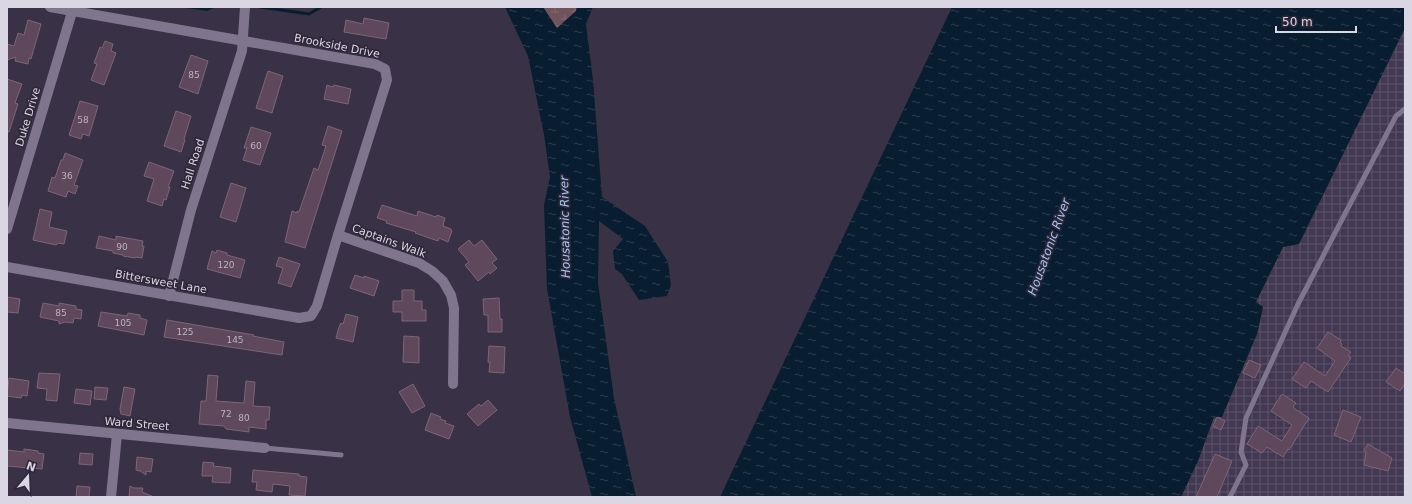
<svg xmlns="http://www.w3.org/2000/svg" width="1412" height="504" font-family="'DejaVu Sans',sans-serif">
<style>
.industrial{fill:url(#industrial-grid)}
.wetland{fill:url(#wetland-marsh)}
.water{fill:url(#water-ripples)}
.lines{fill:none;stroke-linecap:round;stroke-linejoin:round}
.stream{stroke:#081e30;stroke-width:3}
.building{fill:#60485c;stroke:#7b6677}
.service{stroke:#7f768d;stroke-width:5}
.minor{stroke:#7f768d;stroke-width:10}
.labels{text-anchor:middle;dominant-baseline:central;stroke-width:3.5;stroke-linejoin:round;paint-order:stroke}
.number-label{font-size:9px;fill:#bcb2c1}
.street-label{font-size:11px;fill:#dbd6e3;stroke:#2f273a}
.water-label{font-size:12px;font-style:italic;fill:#9cc8f1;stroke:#2f273a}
</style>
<defs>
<pattern id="industrial-grid" width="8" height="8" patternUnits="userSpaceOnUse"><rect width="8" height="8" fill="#433852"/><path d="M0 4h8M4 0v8" fill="none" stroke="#5e546b"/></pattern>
<pattern id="wetland-marsh" width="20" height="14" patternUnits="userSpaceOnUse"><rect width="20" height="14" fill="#71535b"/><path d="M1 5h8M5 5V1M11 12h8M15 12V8" fill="none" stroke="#856b72"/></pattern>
<pattern id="water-ripples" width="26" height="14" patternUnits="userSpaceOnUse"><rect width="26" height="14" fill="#081e30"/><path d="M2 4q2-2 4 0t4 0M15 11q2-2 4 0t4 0" fill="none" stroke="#2b3e4e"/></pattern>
</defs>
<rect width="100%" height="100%" fill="#393145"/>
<polygon class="industrial" points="1405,28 1405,497 1181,497 1198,461 1214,417 1222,417 1257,334 1263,308 1256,302 1283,247 1299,244"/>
<polygon class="wetland" points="543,7 577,7 576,11 557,29"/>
<g class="water">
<polygon points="179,7 216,7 207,11"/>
<polygon points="505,7 543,7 557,28 576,11 577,7 593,7 586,24 593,80 602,197 645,226 668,262 671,285 667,296 639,300 622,274 615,269 613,251 623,239 599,221 598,283 614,398 636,497 592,497 570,417 547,289 544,205 550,177 544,135 528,56"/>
<polygon points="952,7 1405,7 1405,28 1299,244 1283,247 1256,302 1263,307 1257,334 1222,417 1214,417 1198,461 1181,497 720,497"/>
</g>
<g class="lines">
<polyline class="stream" points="260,7 309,14 321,7"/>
</g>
<g class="building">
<polygon points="364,18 389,23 386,39 344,32 346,20 363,24"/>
<polygon points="28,20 41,24 31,59 29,58 28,64 15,61 16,57 7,60 7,44 14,46 18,33 24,35"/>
<polygon points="105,41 113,44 111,51 116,53 104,85 91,80 97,64 94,63 100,47 102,48"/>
<polygon points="191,55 208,61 198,94 179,87"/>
<polygon points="268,71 283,76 272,113 256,108"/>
<polygon points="7,79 22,84 15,103 18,104 9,132 7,132"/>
<polygon points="327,85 333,87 334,85 351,89 348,104 324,99"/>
<polygon points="80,101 98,106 89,136 83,134 81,139 69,135"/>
<polygon points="176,111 191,116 184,139 185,140 181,152 164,146"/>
<polygon points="328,126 342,131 305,248 285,242 292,211 297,213 297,211 299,212 314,168 318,170 326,146 322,145"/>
<polygon points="251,127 271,133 260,165 243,160 247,148 244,148"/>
<polygon points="65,153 83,160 74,185 78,186 75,194 68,191 66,197 48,191 52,177 55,178 61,160 63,160"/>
<polygon points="149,162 174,171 168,187 170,187 166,200 164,199 162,206 147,201 154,179 144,176"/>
<polygon points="231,183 246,188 236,222 220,217"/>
<polygon points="382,205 417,216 418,211 436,217 437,215 445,218 443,226 451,229 451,230 452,231 448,242 439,238 438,241 415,233 416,232 386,223 387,221 377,218"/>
<polygon points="40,209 52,212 49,227 67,231 64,244 58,243 56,245 33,240"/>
<polygon points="99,236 116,240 116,236 143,241 142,246 144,246 142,258 135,257 135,258 123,256 123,255 113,253 113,251 96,248"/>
<polygon points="469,240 474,246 482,240 497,259 492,263 497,268 490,274 489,272 478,281 465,265 469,262 458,249"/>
<polygon points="217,250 227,253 227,255 245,260 240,278 207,269 212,251 216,253"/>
<polygon points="279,257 300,264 291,287 278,283 283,268 276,266"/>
<polygon points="355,275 364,278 364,276 379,281 374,296 350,288"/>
<polygon points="402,290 414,290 414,301 422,301 422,310 426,310 426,321 402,321 402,312 393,312 393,301 402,301"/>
<polygon points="7,297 20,299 18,313 7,312"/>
<polygon points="499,298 500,319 502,319 502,332 488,332 488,315 484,315 483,299"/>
<polygon points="43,303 59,306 59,303 76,306 76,309 82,310 81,319 74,318 73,323 65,322 59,324 59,321 40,317"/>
<polygon points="101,312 127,316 128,313 140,315 140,318 147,320 144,335 98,326"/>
<polygon points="346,314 358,317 353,342 336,338 339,327 341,323 343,324"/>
<polygon points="167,320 254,335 253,336 284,342 282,355 164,337"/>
<polygon points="1328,332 1341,340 1340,342 1342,344 1341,346 1351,352 1348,356 1351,358 1328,392 1311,381 1306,388 1292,379 1304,362 1325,376 1335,361 1317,348"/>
<polygon points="404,336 419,337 419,363 403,362"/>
<polygon points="489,346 505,347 504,373 489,372 490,362 488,362"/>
<polygon points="1249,360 1261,365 1255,378 1243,373"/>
<polygon points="1396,368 1405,374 1405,383 1400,391 1386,382"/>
<polygon points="39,373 60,374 57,401 46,400 47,389 37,388"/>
<polygon points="208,375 218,376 216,401 244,403 246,381 255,382 253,406 270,407 269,420 266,420 266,429 249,427 249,432 226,429 224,426 199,424 201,401 206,401"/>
<polygon points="9,378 29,381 27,396 22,395 21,398 7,396"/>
<polygon points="413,384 425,406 412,413 399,392"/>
<polygon points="95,387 108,388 106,400 94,399"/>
<polygon points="124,387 135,389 130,416 121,414 120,409"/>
<polygon points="76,389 92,391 90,405 74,403"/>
<polygon points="1282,394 1296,403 1293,407 1295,409 1309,418 1289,450 1288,449 1283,457 1267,447 1262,453 1247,444 1258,426 1282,441 1292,425 1271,411"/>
<polygon points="488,400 497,410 478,426 467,414 479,404 481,406"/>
<polygon points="1343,410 1361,417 1351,442 1334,435"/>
<polygon points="431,413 441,417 440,419 446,421 445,423 454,426 449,439 425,430"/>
<polygon points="1217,417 1225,421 1221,430 1213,426"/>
<polygon points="1368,444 1392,458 1388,471 1364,465 1366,452 1364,450"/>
<polygon points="24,449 38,451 38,453 44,454 42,469 7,466 7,450 24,452"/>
<polygon points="80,453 93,454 92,465 79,464"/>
<polygon points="1215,454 1232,461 1217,497 1196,497"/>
<polygon points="137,457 153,459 151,472 146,471 146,475 140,471 136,470"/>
<polygon points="203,462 214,463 213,466 231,468 230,483 212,482 213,476 202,476"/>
<polygon points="253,470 299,474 299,476 307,477 305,496 289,495 290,486 273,484 272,492 256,490 257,482 252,482"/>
<polygon points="77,486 90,487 89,497 76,497"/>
<polygon points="130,486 134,488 143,488 142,492 154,497 129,497"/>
</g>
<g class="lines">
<g class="service">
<polyline points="265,448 341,455"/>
<polyline points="1230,497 1246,465 1241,452 1246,418 1298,304 1396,116 1405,109"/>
</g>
<g class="minor">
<polyline points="7,229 72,12"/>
<polyline points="338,235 419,263 432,271 443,281 451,295 454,308 453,384"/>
<polyline points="7,267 299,318 311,316 317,306 338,235 387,80 385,69 375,64 50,7"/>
<polyline points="169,296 191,210 242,51 245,7"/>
<polyline points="7,423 265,448"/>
<polyline points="111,497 117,434"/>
</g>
</g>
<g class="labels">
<g class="number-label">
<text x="194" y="75">85</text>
<text x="83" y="120">58</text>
<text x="256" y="146">60</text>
<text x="67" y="176">36</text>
<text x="122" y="247">90</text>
<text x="226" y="265">120</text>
<text x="61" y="313">85</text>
<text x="123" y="323">105</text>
<text x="185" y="332">125</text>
<text x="235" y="340">145</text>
<text x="226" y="414">72</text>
<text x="244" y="418">80</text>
</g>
<g class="street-label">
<text transform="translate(337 46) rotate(11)">Brookside Drive</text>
<text transform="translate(28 117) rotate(-73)">Duke Drive</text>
<text transform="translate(193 164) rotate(-72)">Hall Road</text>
<text transform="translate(389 241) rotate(20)">Captains Walk</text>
<text transform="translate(161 282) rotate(10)">Bittersweet Lane</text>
<text transform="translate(137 424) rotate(5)">Ward Street</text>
</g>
<g class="water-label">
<text transform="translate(565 227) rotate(-91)">Housatonic River</text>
<text transform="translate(1049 247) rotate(-70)">Housatonic River</text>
</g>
</g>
<rect width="1412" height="504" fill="none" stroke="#dbd6e3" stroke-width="16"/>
<g transform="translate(28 476) rotate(19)" stroke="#2f273a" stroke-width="3" paint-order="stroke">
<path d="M0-3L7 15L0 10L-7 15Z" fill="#dbd6e3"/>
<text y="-6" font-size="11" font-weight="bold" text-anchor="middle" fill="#dbd6e3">N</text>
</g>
<path d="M1276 26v6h80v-6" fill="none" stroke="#dbd6e3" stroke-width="2"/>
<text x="1282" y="26" font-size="12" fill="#dbd6e3" stroke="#2f273a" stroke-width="3" paint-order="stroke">50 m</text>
</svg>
